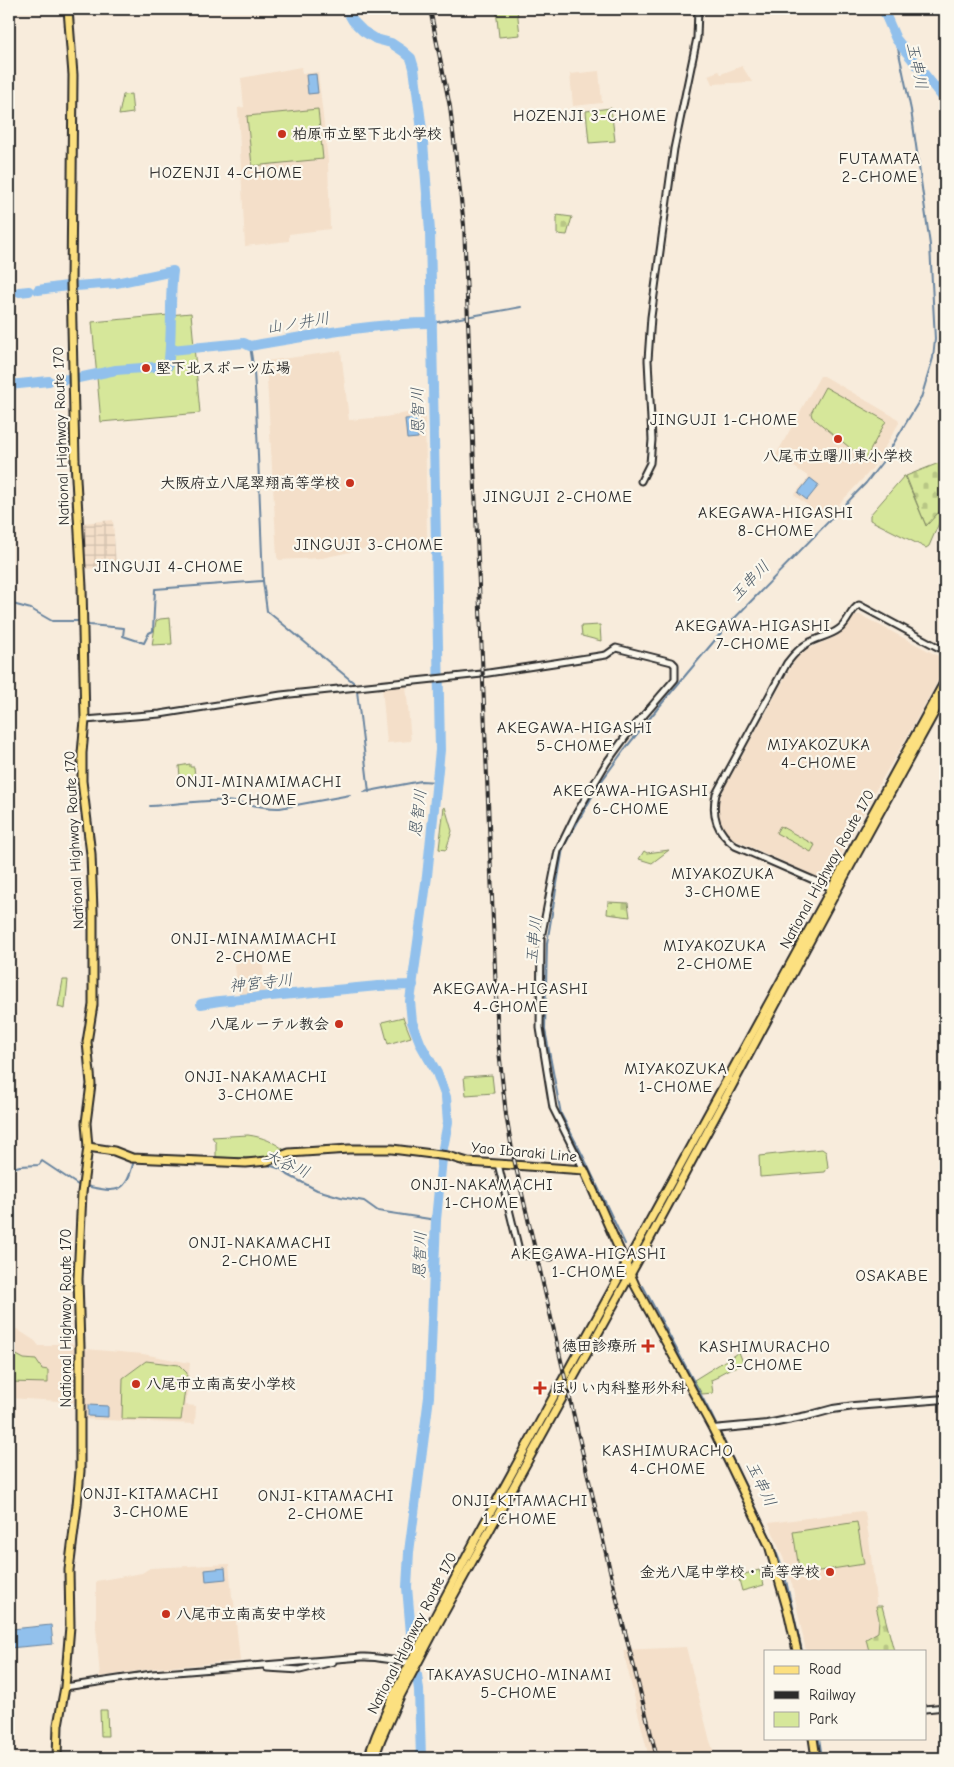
<svg xmlns="http://www.w3.org/2000/svg" width="954" height="1767" font-family="'Comic Neue','Klee One',sans-serif">
<style>
.built{fill:#f4dfc9}
.industrial{fill:url(#industrial-grid)}
.cemetery{fill:url(#cemetery-stones);stroke:#808962}
.green{fill:#d6e79a;stroke:#808962}
.water{fill:#91c0ec;stroke:#68849f}
.lines{fill:none;stroke-linecap:round;stroke-linejoin:round}
.stream{stroke:#68849f;stroke-width:2}
.river{stroke:#91c0ec;stroke-width:10}
.tertiary-casing{stroke:#2b2b2b;stroke-width:9}
.secondary-casing{stroke:#2b2b2b;stroke-width:10}
.primary-casing{stroke:#2b2b2b;stroke-width:11}
.trunk-casing{stroke:#2b2b2b;stroke-width:11}
.tertiary{stroke:#fbf7ec;stroke-width:5}
.secondary{stroke:#fbf7ec;stroke-width:6}
.primary{stroke:#fce080;stroke-width:7}
.trunk{stroke:#fce080;stroke-width:7}
.rail-casing{stroke:#2b2b2b;stroke-width:4}
.rail{stroke:#fbf7ec;stroke-width:2;stroke-dasharray:5.5;stroke-linecap:butt}
.poi-dot{fill:#c8321e;stroke:#fbf7ec;stroke-width:2}
.labels{text-anchor:middle;dominant-baseline:central;stroke-width:4.5;stroke-linejoin:round;paint-order:stroke}
.poi-label{font-size:15px;font-weight:bold;fill:#2b2b2b;stroke:#fbf7ec;text-anchor:start}
.street-label{font-size:15px;fill:#2b2b2b;stroke:#fbf7ec}
.water-label{font-size:16px;font-style:italic;fill:#4a5865;stroke:#fbf7ec}
.neighbourhood-label{font-size:16px;letter-spacing:1px;fill:#2b2b2b;stroke:#fbf7ec}
</style>
<defs>
<pattern id="industrial-grid" width="8" height="8" patternUnits="userSpaceOnUse" patternTransform="scale(1.25)"><rect width="8" height="8" fill="#f4dfc9"/><path d="M0 4h8M4 0v8" fill="none" stroke="#d1c0ad"/></pattern>
<pattern id="cemetery-stones" width="16" height="16" patternUnits="userSpaceOnUse" patternTransform="scale(1.25)"><rect width="16" height="16" fill="#d6e79a"/><path d="M2 7V4a2 2 0 0 1 4 0v3zM10 15v-3a2 2 0 0 1 4 0v3z" fill="#b8c685"/></pattern>
</defs>
<rect width="100%" height="100%" fill="#f8ecdc"/>
<filter id="ink" filterUnits="userSpaceOnUse"><feTurbulence type="fractalNoise" baseFrequency=".02" numOctaves="2"/><feDisplacementMap in="SourceGraphic" scale="10" xChannelSelector="R" yChannelSelector="G"/><feConvolveMatrix kernelMatrix="1 2 1 2 8 2 1 2 1" color-interpolation-filters="sRGB"/></filter>
<g filter="url(#ink)">
<g class="built">
<polygon points="742,66 752,82 712,84 708,75 719,71 721,74"/>
<polygon points="301,67 302,74 318,72 328,161 330,229 289,234 289,241 245,246 238,108 244,107 241,78"/>
<polygon points="599,71 602,103 573,106 570,74"/>
<polygon points="341,351 349,420 385,417 423,410 425,411 427,539 424,542 377,544 369,548 322,558 279,560 277,557 266,361"/>
<polygon points="820,376 824,376 898,419 899,423 872,469 827,517 823,517 794,495 809,477 776,455"/>
<polygon points="854,615 860,615 944,659 945,668 904,742 875,791 829,877 822,879 729,837 720,824 717,808 720,796 796,658 808,649 835,637 846,628"/>
<polygon points="406,685 411,741 387,743 382,687"/>
<polygon points="261,950 266,995 242,998 239,995 233,953"/>
<polygon points="9,1324 35,1341 39,1346 51,1346 52,1344 75,1344 77,1345 76,1402 9,1398"/>
<polygon points="86,1349 143,1354 190,1363 186,1405 196,1406 195,1424 82,1419 83,1351"/>
<polygon points="862,1511 865,1512 869,1538 878,1619 878,1632 866,1638 869,1651 806,1651 792,1584 784,1560 769,1523"/>
<polygon points="229,1564 232,1597 234,1602 240,1661 156,1668 100,1677 96,1627 96,1581 142,1573 150,1568"/>
<polygon points="686,1647 710,1741 716,1758 649,1758 623,1650"/>
</g>
<polygon class="industrial" points="113,520 116,567 85,569 82,523"/>
<g class="cemetery">
<polygon points="557,215 572,217 567,235 557,234"/>
<polygon points="944,461 945,507 926,526 906,476"/>
<polygon points="608,902 628,903 630,917 607,914"/>
<polygon points="876,1606 882,1606 894,1651 869,1651 866,1639 878,1632 879,1619"/>
</g>
<g class="green">
<polygon points="496,9 517,9 520,35 499,37"/>
<polygon points="131,94 133,113 119,115 123,95"/>
<polygon points="611,108 615,141 589,143 586,111"/>
<polygon points="318,109 323,159 252,166 247,116"/>
<polygon points="191,313 200,413 101,422 92,322"/>
<polygon points="825,387 886,421 865,460 812,417 811,413"/>
<polygon points="904,476 905,476 926,526 939,512 943,514 929,546 926,548 870,520 870,515"/>
<polygon points="170,618 172,644 152,645 156,621 160,619"/>
<polygon points="600,625 601,641 582,636 581,626"/>
<polygon points="190,764 190,767 194,767 195,776 180,777 179,766"/>
<polygon points="444,807 445,807 452,831 446,850 439,849"/>
<polygon points="780,826 815,845 811,852 776,833"/>
<polygon points="669,850 652,863 639,859 644,851 647,853"/>
<polygon points="63,980 68,980 65,1009 58,1007"/>
<polygon points="403,1017 411,1037 388,1044 382,1022"/>
<polygon points="492,1075 494,1093 466,1095 464,1077"/>
<path d="M248,1135C263,1137 274,1142 286,1151C260,1160 243,1158 216,1157V1143L212,1137Z"/>
<polygon points="822,1149 826,1152 828,1167 825,1172 760,1177 759,1156"/>
<polygon points="9,1351 24,1359 36,1360 42,1369 48,1370 48,1383 9,1382"/>
<polygon points="739,1352 744,1365 731,1368 718,1375 718,1377 711,1380 713,1393 702,1394 694,1380"/>
<polygon points="146,1361 179,1365 187,1373 181,1420 122,1419 123,1378"/>
<polygon points="857,1522 864,1564 800,1574 793,1532"/>
<polygon points="759,1570 764,1585 742,1591 738,1576"/>
<polygon points="100,1710 107,1710 108,1736 101,1736"/>
</g>
<g class="water">
<polygon points="316,74 318,93 308,94 306,75"/>
<polygon points="417,418 418,438 407,439 405,419"/>
<polygon points="810,478 819,485 807,500 798,493"/>
<polygon points="88,1405 108,1406 108,1417 88,1416"/>
<polygon points="225,1568 226,1579 206,1581 205,1570"/>
<polygon points="51,1625 53,1644 9,1648 9,1639 13,1638 12,1629"/>
</g>
<g class="lines">
<g class="stream">
<polyline points="432,323 521,307"/>
<polyline points="250,346 254,372 256,405 263,581 267,611 353,682 357,691 369,792"/>
<polyline points="9,603 31,609 52,621 80,621"/>
<polyline points="84,623 89,625 124,628 123,636 144,643 149,633 153,631 155,589 263,581"/>
<polyline points="364,792 421,781 438,782"/>
<path d="M150,806C176,805 200,799 225,801C244,802 262,809 280,808L350,795"/>
<polyline points="265,1164 281,1169 288,1175 317,1190 341,1197 364,1201 378,1211 436,1220"/>
<polyline points="9,1169 20,1166 39,1165 42,1161 78,1185"/>
<path d="M86,1186C118,1193 126,1194 134,1160"/>
<polyline points="625,1244 583,1156 561,1114 545,1030 547,943 563,848 598,786 624,750 658,708 726,627 866,483 883,461 921,398 933,358 935,339 930,245 911,110 896,39"/>
<polyline points="643,1286 711,1414 771,1539 784,1572 802,1651"/>
<polyline points="819,1738 822,1758"/>
</g>
<g class="river">
<polyline points="346,9 353,21 363,31 376,39 391,43 403,51 411,58 414,68 422,130 430,231 440,750 427,876 410,1001 412,1022 421,1045 437,1073 446,1097 448,1122 443,1148 436,1220 429,1397 409,1552 407,1587 412,1645"/>
<polyline points="883,9 896,39 945,100"/>
<path d="M76,286L116,283L173,271C169,302 173,335 168,366L116,370L78,378"/>
<polyline points="38,290 67,286"/>
<polyline points="19,292 29,291"/>
<polyline points="9,293 10,293"/>
<path d="M171,350L244,343L250,346C309,336 372,323 432,323"/>
<polyline points="58,380 70,379"/>
<polyline points="9,385 49,381"/>
<polyline points="201,1004 219,1001 378,986 413,985"/>
<polyline points="417,1675 419,1690 421,1758"/>
</g>
<defs>
<g id="tertiary">
<polyline points="641,481 650,463 652,440 648,360 651,317 674,149 697,38 698,9"/>
<polyline points="85,720 160,714 281,695 482,674 606,655 616,648 672,662 675,665 675,679 626,736 607,762 576,814 558,851 541,938 540,1028 553,1108 584,1170"/>
<path d="M834,889L735,846C717,832 711,816 716,794L787,663C793,655 800,647 810,642C819,637 830,636 839,629C848,623 850,610 859,605L945,651"/>
<polyline points="498,1164 519,1250 522,1255 551,1257"/>
<polyline points="267,1668 300,1670 333,1662"/>
<path d="M65,1687L152,1674L362,1657C379,1656 394,1662 411,1662"/>
<polyline points="925,1709 945,1707"/>
</g>
<polyline id="secondary" points="713,1429 767,1424 807,1416 833,1409 854,1406 945,1399"/>
<g id="primary">
<polyline points="88,1147 114,1151 132,1158 246,1163 267,1161 289,1153 349,1149 392,1149 448,1156 468,1162 584,1170 635,1285 713,1429 769,1545 789,1615 797,1651"/>
<polyline points="813,1738 816,1758"/>
</g>
<g id="trunk">
<polyline points="57,1758 58,1725 65,1687 70,1626 69,1570 77,1505 80,1471 80,1347 78,1279 82,1193 88,1147 86,1123 91,1084 87,1042 93,1005 93,912 91,854 82,781 82,753 85,720 82,587 75,460 71,283 73,75 68,9"/>
<polyline points="368,1758 376,1736 394,1694 478,1535 945,681"/>
<polyline points="374,1758 381,1739 400,1696 440,1620 647,1244 837,890 945,693"/>
</g>
</defs>
<use href="#tertiary" class="tertiary-casing"/>
<use href="#secondary" class="secondary-casing"/>
<use href="#primary" class="primary-casing"/>
<use href="#trunk" class="trunk-casing"/>
<use href="#tertiary" class="tertiary"/>
<use href="#secondary" class="secondary"/>
<use href="#primary" class="primary"/>
<use href="#trunk" class="trunk"/>
<defs>
<polyline id="rail" points="430,9 450,107 464,225 498,1041 506,1115 513,1155 616,1596 657,1758"/>
</defs>
<use href="#rail" class="rail-casing"/>
<use href="#rail" class="rail"/>
</g>
</g>
<g class="poi-dot">
<circle cx="282" cy="134" r="5"/>
<circle cx="146" cy="368" r="5"/>
<circle cx="838" cy="439" r="5"/>
<circle cx="350" cy="483" r="5"/>
<circle cx="339" cy="1024" r="5"/>
<path d="M645.5 1338.5h5v5h5v5h-5v5h-5v-5h-5v-5h5z"/>
<circle cx="136" cy="1384" r="5"/>
<path d="M537.5 1380.5h5v5h5v5h-5v5h-5v-5h-5v-5h5z"/>
<circle cx="830" cy="1572" r="5"/>
<circle cx="166" cy="1614" r="5"/>
</g>
<g class="labels">
<g class="poi-label">
<text x="292" y="134">柏原市立堅下北小学校</text>
<text x="156" y="368">堅下北スポーツ広場</text>
<text x="838" y="456" text-anchor="middle">八尾市立曙川東小学校</text>
<text x="340" y="483" text-anchor="end">大阪府立八尾翠翔高等学校</text>
<text x="329" y="1024" text-anchor="end">八尾ルーテル教会</text>
<text x="637" y="1346" text-anchor="end">徳田診療所</text>
<text x="146" y="1384">八尾市立南高安小学校</text>
<text x="551" y="1388">ほりい内科整形外科</text>
<text x="820" y="1572" text-anchor="end">金光八尾中学校・高等学校</text>
<text x="176" y="1614">八尾市立南高安中学校</text>
</g>
<g class="street-label">
<text transform="translate(61 436) rotate(-92)">National Highway Route 170</text>
<text transform="translate(74 840) rotate(-93)">National Highway Route 170</text>
<text transform="translate(827 869) rotate(-61)">National Highway Route 170</text>
<text transform="translate(524 1152) rotate(5)">Yao Ibaraki Line</text>
<text transform="translate(66 1318) rotate(-90)">National Highway Route 170</text>
<text transform="translate(412 1633) rotate(-63)">National Highway Route 170</text>
</g>
<g class="water-label">
<text transform="translate(917 66) rotate(78)">玉串川</text>
<text transform="translate(298 323) rotate(-9)">山ノ井川</text>
<text transform="translate(418 411) rotate(-91)">恩智川</text>
<text transform="translate(750 581) rotate(-46)">玉串川</text>
<text transform="translate(418 813) rotate(-83)">恩智川</text>
<text transform="translate(534 940) rotate(-84)">玉串川</text>
<text transform="translate(261 983) rotate(-6)">神宮寺川</text>
<text transform="translate(287 1164) rotate(24)">大谷川</text>
<text transform="translate(420 1255) rotate(-88)">恩智川</text>
<text transform="translate(761 1484) rotate(64)">玉串川</text>
</g>
<g class="neighbourhood-label">
<text x="590" y="116">HOZENJI 3-CHOME</text>
<text x="880" y="159">FUTAMATA<tspan x="880" dy="18">2-CHOME</tspan></text>
<text x="226" y="173">HOZENJI 4-CHOME</text>
<text x="724" y="420">JINGUJI 1-CHOME</text>
<text x="558" y="497">JINGUJI 2-CHOME</text>
<text x="776" y="513">AKEGAWA-HIGASHI<tspan x="776" dy="18">8-CHOME</tspan></text>
<text x="369" y="545">JINGUJI 3-CHOME</text>
<text x="169" y="567">JINGUJI 4-CHOME</text>
<text x="753" y="626">AKEGAWA-HIGASHI<tspan x="753" dy="18">7-CHOME</tspan></text>
<text x="575" y="728">AKEGAWA-HIGASHI<tspan x="575" dy="18">5-CHOME</tspan></text>
<text x="819" y="745">MIYAKOZUKA<tspan x="819" dy="18">4-CHOME</tspan></text>
<text x="259" y="782">ONJI-MINAMIMACHI<tspan x="259" dy="18">3-CHOME</tspan></text>
<text x="631" y="791">AKEGAWA-HIGASHI<tspan x="631" dy="18">6-CHOME</tspan></text>
<text x="723" y="874">MIYAKOZUKA<tspan x="723" dy="18">3-CHOME</tspan></text>
<text x="254" y="939">ONJI-MINAMIMACHI<tspan x="254" dy="18">2-CHOME</tspan></text>
<text x="715" y="946">MIYAKOZUKA<tspan x="715" dy="18">2-CHOME</tspan></text>
<text x="511" y="989">AKEGAWA-HIGASHI<tspan x="511" dy="18">4-CHOME</tspan></text>
<text x="676" y="1069">MIYAKOZUKA<tspan x="676" dy="18">1-CHOME</tspan></text>
<text x="256" y="1077">ONJI-NAKAMACHI<tspan x="256" dy="18">3-CHOME</tspan></text>
<text x="482" y="1185">ONJI-NAKAMACHI<tspan x="482" dy="18">1-CHOME</tspan></text>
<text x="260" y="1243">ONJI-NAKAMACHI<tspan x="260" dy="18">2-CHOME</tspan></text>
<text x="589" y="1254">AKEGAWA-HIGASHI<tspan x="589" dy="18">1-CHOME</tspan></text>
<text x="892" y="1276">OSAKABE</text>
<text x="765" y="1347">KASHIMURACHO<tspan x="765" dy="18">3-CHOME</tspan></text>
<text x="668" y="1451">KASHIMURACHO<tspan x="668" dy="18">4-CHOME</tspan></text>
<text x="151" y="1494">ONJI-KITAMACHI<tspan x="151" dy="18">3-CHOME</tspan></text>
<text x="326" y="1496">ONJI-KITAMACHI<tspan x="326" dy="18">2-CHOME</tspan></text>
<text x="520" y="1501">ONJI-KITAMACHI<tspan x="520" dy="18">1-CHOME</tspan></text>
<text x="519" y="1675">TAKAYASUCHO-MINAMI<tspan x="519" dy="18">5-CHOME</tspan></text>
</g>
</g>
<rect width="954" height="1767" fill="none" stroke="#fbf7ec" stroke-width="30"/>
<rect x="15" y="15" width="924" height="1737" fill="none" stroke="#2b2b2b" stroke-width="2" filter="url(#ink)"/>
<rect x="764" y="1650" width="162" height="90" fill="#fbf7ec" stroke="#a8a59f"/>
<rect x="774" y="1666" width="25" height="8" fill="#fce080" stroke="#a8a59f"/>
<text x="809" y="1674" font-size="15" fill="#2b2b2b">Road</text>
<rect x="774" y="1691" width="25" height="8" fill="#2b2b2b" stroke="#a8a59f"/>
<text x="809" y="1700" font-size="15" fill="#2b2b2b">Railway</text>
<rect x="774" y="1712" width="25" height="15" fill="#d6e79a" stroke="#a8a59f"/>
<text x="809" y="1724" font-size="15" fill="#2b2b2b">Park</text>
</svg>
